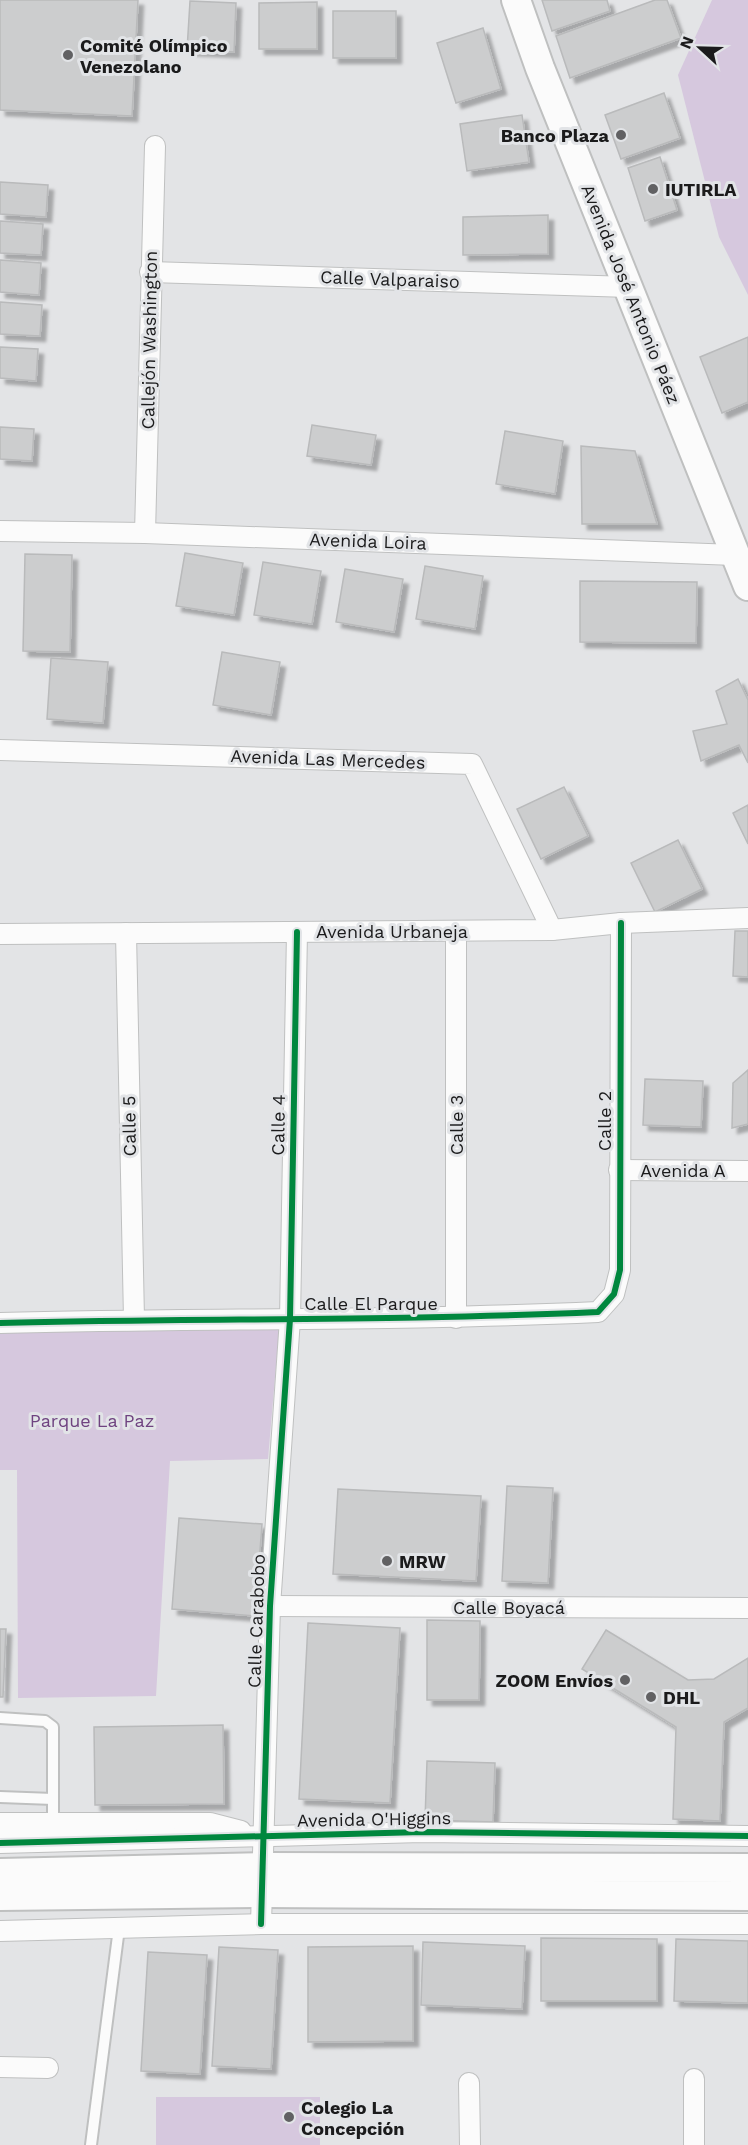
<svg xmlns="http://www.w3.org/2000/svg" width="748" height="2145" font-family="'Work Sans',sans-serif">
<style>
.green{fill:#d6c8de}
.building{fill:#cccdce;stroke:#b9babb;stroke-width:1.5;filter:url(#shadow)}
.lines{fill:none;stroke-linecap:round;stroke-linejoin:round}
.lane-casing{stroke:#bfc0c0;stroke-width:14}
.street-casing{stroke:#bfc0c0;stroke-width:22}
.secondary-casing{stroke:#bfc0c0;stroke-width:32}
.lane{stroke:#fbfbfb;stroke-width:10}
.street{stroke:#fbfbfb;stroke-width:20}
.secondary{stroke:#fbfbfb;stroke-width:28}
.cycleway-casing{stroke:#e2e4e7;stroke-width:10}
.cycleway{stroke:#00873e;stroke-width:6}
.poi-dot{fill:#616163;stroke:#e2e4e7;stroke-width:2}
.labels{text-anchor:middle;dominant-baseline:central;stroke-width:6;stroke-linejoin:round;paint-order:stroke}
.poi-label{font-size:18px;font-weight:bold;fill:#1b1b1c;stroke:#e2e4e7;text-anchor:start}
.street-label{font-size:18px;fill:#1b1b1c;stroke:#e2e4e7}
.park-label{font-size:18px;fill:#6f4380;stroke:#e2e4e7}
</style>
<defs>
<filter id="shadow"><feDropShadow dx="5.5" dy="5.5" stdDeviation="1.5" flood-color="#0004"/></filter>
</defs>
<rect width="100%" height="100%" fill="#e3e4e6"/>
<g class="green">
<polygon points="712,0 748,0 748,295 719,237 678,75"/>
<polygon points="279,1330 268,1459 170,1461 156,1696 18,1698 17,1470 0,1470 0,1331"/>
<rect x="156" y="2097" width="164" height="48"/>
</g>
<g class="building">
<polygon points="0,0 138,0 132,116 0,110"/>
<polygon points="542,0 607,0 610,11 552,31"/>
<polygon points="655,0 667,0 681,38 570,78 556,36"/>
<polygon points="190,1 236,3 234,52 187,50"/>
<polygon points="317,2 317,49 259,49 259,3"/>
<rect x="333" y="11" width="63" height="47"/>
<polygon points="483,28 501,89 456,103 437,43"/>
<polygon points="664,93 680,138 621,159 605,115"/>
<polygon points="522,115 529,162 467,171 460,124"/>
<polygon points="660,157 677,210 645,221 628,168"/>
<polygon points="0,182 48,185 46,217 0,214"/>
<polygon points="548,215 548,254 463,255 463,217"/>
<polygon points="0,221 43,224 41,255 0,253"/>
<polygon points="0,260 41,263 39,295 0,292"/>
<polygon points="0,302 42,305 40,336 0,334"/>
<polygon points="748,337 748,402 722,413 700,357"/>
<polygon points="0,347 38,349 36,381 0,378"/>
<polygon points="312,425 376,435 371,465 307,456"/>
<polygon points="0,427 34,429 32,461 0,459"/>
<polygon points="505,431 563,441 555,494 496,484"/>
<polygon points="581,446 635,451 657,524 582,524"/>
<polygon points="185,553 243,563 234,615 176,606"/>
<polygon points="25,554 72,555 70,652 23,651"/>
<polygon points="263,562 321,571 312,624 254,615"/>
<polygon points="425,566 483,576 475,629 416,619"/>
<polygon points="345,569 403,579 394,632 336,622"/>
<polygon points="580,581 697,582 696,643 580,642"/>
<polygon points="222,652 280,662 271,715 213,705"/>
<polygon points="51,658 108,662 103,723 47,719"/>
<polygon points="738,679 748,700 748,763 739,745 701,761 693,731 727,724 716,691"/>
<polygon points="564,787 588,836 541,859 517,809"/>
<polygon points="748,805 748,844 733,813"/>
<polygon points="678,840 702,889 655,912 631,863"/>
<polygon points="735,931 748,931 748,977 733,976"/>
<polygon points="748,1070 748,1124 732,1128 733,1083"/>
<polygon points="645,1079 703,1081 701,1127 643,1125"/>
<polygon points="507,1486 553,1488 548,1583 502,1581"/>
<polygon points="338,1489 481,1496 476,1581 333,1574"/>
<polygon points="179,1518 262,1524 255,1616 172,1609"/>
<polygon points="427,1620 480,1621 479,1700 427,1700"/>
<polygon points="308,1623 400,1628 390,1803 299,1799"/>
<polygon points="0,1629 6,1629 3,1697 0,1697"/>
<polygon points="606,1630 688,1680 714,1679 748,1658 748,1708 724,1722 720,1821 673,1819 676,1727 582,1669"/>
<polygon points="223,1725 224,1804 95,1805 94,1727"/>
<polygon points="427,1761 495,1763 493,1822 425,1820"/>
<polygon points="541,1938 657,1939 657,2001 541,2001"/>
<polygon points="676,1939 748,1941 748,2003 674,2001"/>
<polygon points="423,1942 525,1946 522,2009 421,2005"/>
<polygon points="413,1946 413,2041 308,2042 308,1947"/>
<polygon points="219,1947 278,1950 271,2069 212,2066"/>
<polygon points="148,1952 207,1955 200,2074 141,2071"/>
</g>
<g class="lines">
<defs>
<g id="lane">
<polyline points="0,1718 45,1721 53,1727 53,1828"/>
<polyline points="0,1797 53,1799"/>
<polyline points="91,2145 119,1928"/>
</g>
<g id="street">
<polyline points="150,272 630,287"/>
<polyline points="0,531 145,533 735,555"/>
<polyline points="145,533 155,146"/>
<polyline points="0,750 472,764 552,930"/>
<polyline points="456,931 456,1318"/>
<polyline points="126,933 134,1319"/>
<polyline points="0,934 552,930 621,923 748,918"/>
<polyline points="619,1170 748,1171"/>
<path d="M0,1323C199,1318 399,1321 598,1312L614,1294L620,1270L621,923"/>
<polyline points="270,1606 748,1608"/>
<polyline points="0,1823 210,1823 241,1831"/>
<polyline points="0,1843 422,1832 748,1836"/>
<polyline points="261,1924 270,1606 290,1319 297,932"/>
<polyline points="0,1931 261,1924 748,1924"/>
<polyline points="0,2067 48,2068"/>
<polyline points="469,2083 470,2145"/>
<polyline points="694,2145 694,2079"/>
</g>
<g id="secondary">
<polyline points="516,0 540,68 748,586"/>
<polyline points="0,1873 262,1867 748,1868"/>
<polyline points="0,1896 263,1893 748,1896"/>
</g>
</defs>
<use href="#lane" class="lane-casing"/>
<use href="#street" class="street-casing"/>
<use href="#secondary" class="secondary-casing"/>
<use href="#lane" class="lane"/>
<use href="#street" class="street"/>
<use href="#secondary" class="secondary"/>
<defs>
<g id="cycleway">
<path d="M0,1323C199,1318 399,1321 598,1312L614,1294L620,1270L621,923"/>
<polyline points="0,1843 422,1832 748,1836"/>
<polyline points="261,1924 270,1606 290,1319 297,932"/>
</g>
</defs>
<use href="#cycleway" class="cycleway-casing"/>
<use href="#cycleway" class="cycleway"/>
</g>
<g class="poi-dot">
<circle cx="68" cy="55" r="6"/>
<circle cx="621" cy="135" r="6"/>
<circle cx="653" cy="189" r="6"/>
<circle cx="387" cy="1561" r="6"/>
<circle cx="625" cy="1680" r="6"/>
<circle cx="651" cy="1697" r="6"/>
<circle cx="289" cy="2117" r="6"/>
</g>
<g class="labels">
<g class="poi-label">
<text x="80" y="45">Comité Olímpico<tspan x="80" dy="21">Venezolano</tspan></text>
<text x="609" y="135" text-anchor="end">Banco Plaza</text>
<text x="665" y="189">IUTIRLA</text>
<text x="399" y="1561">MRW</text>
<text x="613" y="1680" text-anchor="end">ZOOM Envíos</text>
<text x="663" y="1697">DHL</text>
<text x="301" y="2107">Colegio La<tspan x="301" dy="21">Concepción</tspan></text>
</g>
<g class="street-label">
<text transform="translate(390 279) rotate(2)">Calle Valparaiso</text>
<text transform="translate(631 294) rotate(68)">Avenida José Antonio Páez</text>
<text transform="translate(149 340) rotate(-89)">Callejón Washington</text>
<text transform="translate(368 541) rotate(2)">Avenida Loira</text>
<text transform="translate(328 759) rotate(2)">Avenida Las Mercedes</text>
<text x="392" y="931">Avenida Urbaneja</text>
<text transform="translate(604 1121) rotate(-90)">Calle 2</text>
<text transform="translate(278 1125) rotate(-89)">Calle 4</text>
<text transform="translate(456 1125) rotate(-90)">Calle 3</text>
<text transform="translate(129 1126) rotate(-91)">Calle 5</text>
<text x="683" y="1170">Avenida A</text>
<text x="371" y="1303">Calle El Parque</text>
<text x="509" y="1607">Calle Boyacá</text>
<text transform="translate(256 1621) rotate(-88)">Calle Carabobo</text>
<text transform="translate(374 1819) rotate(-1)">Avenida O'Higgins</text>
</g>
<g class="park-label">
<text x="92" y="1420">Parque La Paz</text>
</g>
</g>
<g transform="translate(700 48) rotate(292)" stroke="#e2e4e7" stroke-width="4.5" paint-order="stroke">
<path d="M0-4.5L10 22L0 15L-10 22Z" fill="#1b1b1c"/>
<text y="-9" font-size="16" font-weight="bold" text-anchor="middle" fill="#1b1b1c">N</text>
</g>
</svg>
